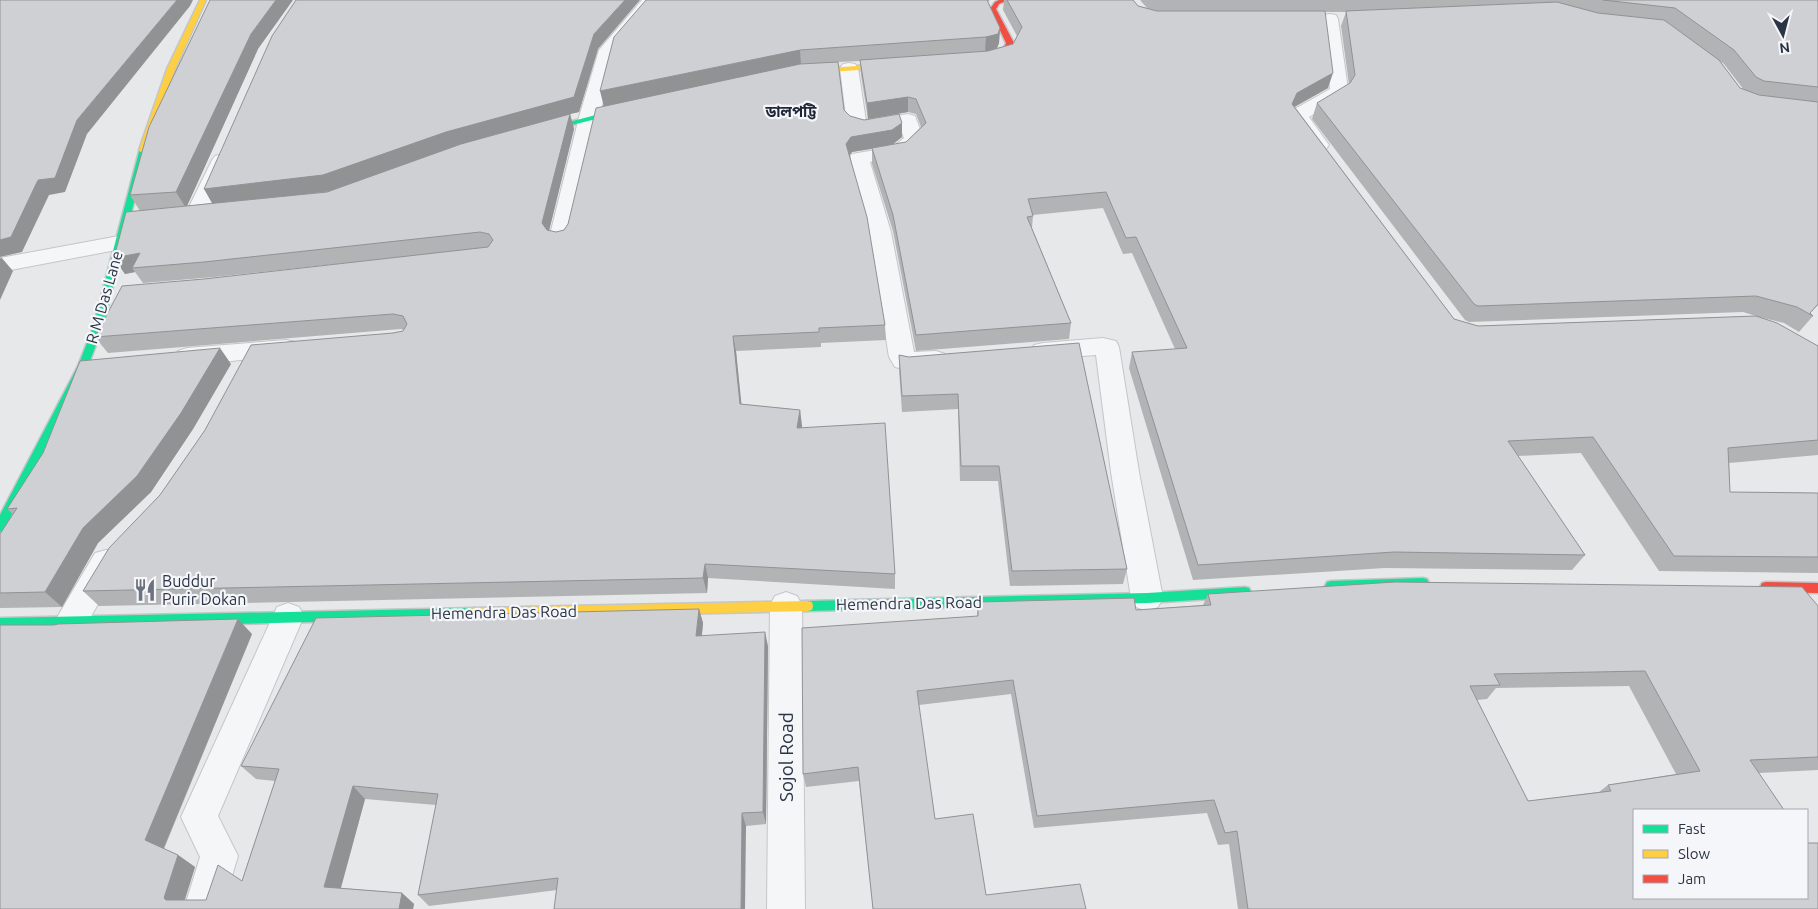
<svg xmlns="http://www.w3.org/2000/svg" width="1818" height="909" font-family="Ubuntu,'Noto Sans Bengali',sans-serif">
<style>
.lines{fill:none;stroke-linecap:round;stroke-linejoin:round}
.street-casing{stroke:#c4c6c8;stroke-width:2}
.fast-casing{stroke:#c4c6c8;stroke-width:3}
.slow-casing{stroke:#c4c6c8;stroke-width:3}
.jam-casing{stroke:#c4c6c8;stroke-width:3}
.street{fill:#f5f6f7;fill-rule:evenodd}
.fast{fill:#16e098;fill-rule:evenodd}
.slow{fill:#ffcf43;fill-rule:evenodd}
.jam{fill:#f24e42;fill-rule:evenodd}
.wall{fill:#b1b3b5;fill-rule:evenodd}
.shaded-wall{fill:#909294}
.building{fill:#ced0d3;stroke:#909294;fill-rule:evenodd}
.labels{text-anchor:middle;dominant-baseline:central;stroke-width:4.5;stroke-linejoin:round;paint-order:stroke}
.far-neighbourhood-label{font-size:15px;font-weight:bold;fill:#1d2536;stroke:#f4f6f9}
.street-label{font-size:16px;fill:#2b3445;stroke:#f4f6f9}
.poi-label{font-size:16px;fill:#2b3445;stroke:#f4f6f9;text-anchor:start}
.near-street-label{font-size:19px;fill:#2b3445;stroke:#f4f6f9}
</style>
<rect width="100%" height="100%" fill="#e6e8ea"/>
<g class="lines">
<defs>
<g id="street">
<polygon points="642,0 659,0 616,51 599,117 571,239 568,244 560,246 552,244 549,239 579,117 599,50"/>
<polygon points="1330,14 1336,15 1338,19 1348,89 1344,97 1309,117 1329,145 1326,149 1319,151 1312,149 1289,118 1293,110 1330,89 1322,19 1324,15"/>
<path d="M849,63L855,64L858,68L866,121L908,114L915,116L924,139L906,156L870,162L891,232L914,352L936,351L945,354L949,360L945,366C930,370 910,371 895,367L889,357L869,232L849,158L852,154L893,147L904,138L900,127C886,129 857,140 847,125L840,68L843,64Z"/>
<polygon points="222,154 229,156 232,160 207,215 204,220 196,221 188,220 185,215 212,160 215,156"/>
<polygon points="119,236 127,238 130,243 127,248 0,272 0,258"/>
<polygon points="1103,338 1116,341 1119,347 1139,472 1163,598 1158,607 1147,611 1136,607 1131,598 1111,472 1096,355 1043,359 1034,357 1031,351 1034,345 1043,343"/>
<polygon points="286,340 295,342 298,348 295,354 187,366 178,363 174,357 178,351 187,348"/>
<polygon points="106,550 117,553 121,562 117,571 81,634 70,638 59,634 54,624 59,614 95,553"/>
<polygon points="786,592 797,596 802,605 805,909 767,909 770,605 775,596"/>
<polygon points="288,603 299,607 304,616 218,816 238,856 222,909 184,909 200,857 181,817 277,607"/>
</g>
<g id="fast">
<polygon points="630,106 633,106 633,110 535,134 531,132"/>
<polygon points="140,148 147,150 103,327 88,366 4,530 0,532 0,515 78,366 93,327"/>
<polygon points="1423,578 1427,579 1429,583 1427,587 1423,588 1331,591 1327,590 1325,586 1327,582 1331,581"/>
<polygon points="1245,587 1249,588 1251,592 1249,596 1245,597 1147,603 807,611 802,610 801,606 802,602 807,601 1147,593"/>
<polygon points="474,608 479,609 480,613 479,617 474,618 0,630 0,618"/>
</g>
<g id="slow">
<polygon points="200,0 206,0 175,69 147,150 140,152 139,150 167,69"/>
<polygon points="898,63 901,63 901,67 801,74 797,72 801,70"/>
<polygon points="807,601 812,602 813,606 812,610 807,611 474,618 469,617 468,613 469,609 474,608"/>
</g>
<g id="jam">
<polygon points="999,0 1008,0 999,4 996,9 1014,43 1008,55 975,62 975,58 1002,52 1006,43 990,9 995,2"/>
<polygon points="1766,582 1818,583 1818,593 1766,592 1762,591 1760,587 1762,583"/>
</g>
</defs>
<use href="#street" class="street-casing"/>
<use href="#fast" class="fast-casing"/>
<use href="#slow" class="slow-casing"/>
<use href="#jam" class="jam-casing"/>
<use href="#street" class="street"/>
<use href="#fast" class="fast"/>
<use href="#slow" class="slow"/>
<use href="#jam" class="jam"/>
</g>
<g class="wall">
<path d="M646,0H990L988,2L1000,28L999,43L997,48L1013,44L1017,36L1003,10L1004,0H1133L1138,6L1147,8L1140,0H1818V305L1810,313L1813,316L1799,332L1784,323L1759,317L1818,346V455L1729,463L1730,492L1818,493V573L1659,571L1581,453L1518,456L1585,555L1572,570L1385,568L1193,580L1129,368L1132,352L1175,349L1132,253L1123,254L1103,208L1033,215L1032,228L1071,323L1069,339L916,351L893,231L872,164V149L852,152L850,155L885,325L886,340L821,343V347L736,351L741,404L800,410L802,428L895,574V589L708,578L707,593L99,606L83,591L393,333L403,331L404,330L401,329L108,353L95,337L204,279L487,248L214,277L143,283L135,272L125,274L114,258L140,211L130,195L258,49L187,206L212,203L598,49L579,112L570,114L574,129L549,231L556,232L564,230L568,224L603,106ZM1325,12H1346L1341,26L1349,84L1317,103L1312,119L1465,320L1469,322L1743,312L1756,316L1478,326L1454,319L1295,107L1328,88ZM1666,22H1667L1696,44ZM860,61L861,75L868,119L908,112L916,114L921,127L906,142L893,144L902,137V123L864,120L850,116L844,110L838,62ZM1720,61L1724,64L1744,90L1740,88Z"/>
<polygon points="1079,343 1127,569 1123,584 1010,586 998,481 960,481 958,409 902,412 899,370 899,355 909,357"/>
<polygon points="231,364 193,429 151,492 98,543 62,607 0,608 0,534 13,514 7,509"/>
<path d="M1208,594L1818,606V770L1758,773L1818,909H1238L1229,844L1218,845L1207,813L1034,828L1011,694L919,705L873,909L859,781L806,787L803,774L977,616L978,602L1136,610L1203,605ZM1629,686L1676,774L1608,785L1599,792L1528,801L1477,700L1487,699L1496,688Z"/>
<polygon points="699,609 703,623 702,636 768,646 766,824 746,826 557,890 429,906 418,895 436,805 365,799 341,888 402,893 414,904 413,909 0,909 252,634 164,849 178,855 195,867 185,900 206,900 242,881 275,781 256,779 241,766"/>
</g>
<g class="shaded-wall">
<polygon points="177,0 193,0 190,6 87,134 65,192 49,195 22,252 0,257 0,240 77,120"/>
<polygon points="276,0 293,0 258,49 186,208 176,192 251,34"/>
<polygon points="625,0 640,0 598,49 579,112 570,114 574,129 547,239 331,191 213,205 204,189 446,132 594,34"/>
<polygon points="1000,28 999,43 997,48 985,52 986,37"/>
<polygon points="800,50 801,65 604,107 600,91"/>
<polygon points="1333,73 1328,88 1292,108 1292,104 1297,93"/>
<polygon points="908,97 908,112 868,119 867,103"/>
<polygon points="902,123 902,137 892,145 852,152 847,158 846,144 851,137"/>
<polygon points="140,253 132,268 135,272 125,274 114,258"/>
<polygon points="1,257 13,271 0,300 0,259"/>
<polygon points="733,336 736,351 743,419 740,404"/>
<polygon points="220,348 231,364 193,429 151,492 98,543 62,607 45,592 83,528"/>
<polygon points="800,410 802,426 799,444 797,428"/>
<polygon points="705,564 708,578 707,593 703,578"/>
<polygon points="699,609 703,623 700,651 696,636"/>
<polygon points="238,619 252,634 162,852 145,840"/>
<polygon points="765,632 768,646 766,824 763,812"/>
<polygon points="353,786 365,799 338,898 324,887"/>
<polygon points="742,813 746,826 745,909 741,909"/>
<polygon points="178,855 195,867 182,908 166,900 164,898"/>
<polygon points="402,893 414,904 413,909 399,909"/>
</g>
<g class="building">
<polygon points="0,0 177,0 77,120 55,178 38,180 11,237 0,240"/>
<polygon points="210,0 276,0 251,34 176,192 130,195 149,127"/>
<polygon points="296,0 625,0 594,34 574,97 446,132 323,175 204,189 272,36"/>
<polygon points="646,0 987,0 1000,28 998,34 986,37 800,50 600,91 614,37"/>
<polygon points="1007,0 1133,0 1138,6 1157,11 1325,11 1333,73 1297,93 1292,104 1454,319 1478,326 1756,316 1777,323 1818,346 1818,440 1728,448 1730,492 1818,493 1818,557 1674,556 1593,437 1508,441 1585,555 1394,552 1198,565 1132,352 1187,348 1136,237 1126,238 1106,192 1028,199 1033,216 1027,217 1071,323 916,335 893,215 872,148 906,142 926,123 916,99 908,97 867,103 860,60 988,51 1013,44 1022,27"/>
<polygon points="1603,0 1818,0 1818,87 1764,81 1756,77 1734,50 1675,8"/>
<polygon points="1557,2 1598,13 1664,20 1719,60 1740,88 1759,95 1818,102 1818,304 1810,313 1813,316 1797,307 1756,296 1478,306 1474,304 1317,103 1350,83 1355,75 1346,11"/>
<polygon points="838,62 844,110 850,116 864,120 899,114 902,123 892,130 851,137 846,144 867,217 885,325 819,328 819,332 733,336 740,404 800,410 797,428 885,423 895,574 705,564 703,578 83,591 109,548 160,495 205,430 251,345 393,333 403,331 407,324 403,316 393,314 95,337 122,286 204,279 488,247 493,240 489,234 480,232 204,262 132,268 140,253 114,258 126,212 327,192 461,144 570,114 542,223 547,230 556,232 564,230 568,224 596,108 800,64"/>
<polygon points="1079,343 1127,569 1012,571 999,466 961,466 958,394 902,396 899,355 909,357"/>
<polygon points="220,348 181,413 137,476 83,528 45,592 0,593 0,534 17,508 7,509 43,453 80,361"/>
<path d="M1395,582L1802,587L1818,606V757L1750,760L1784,810H1634V898H1807V843H1818V909H1248L1237,831L1225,833L1214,800L1037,816L1013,680L917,691L935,819L973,814L986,895L1080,884L1086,909H873L858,767L803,774L802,628L978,616V602L1134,598L1136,610L1211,605L1208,594ZM1645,671L1700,771L1608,785L1611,791L1528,801L1470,686L1500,685L1494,674Z"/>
<polygon points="699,609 696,636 765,632 763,812 742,813 741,909 554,909 558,878 418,895 438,794 353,786 324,887 402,893 399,909 0,909 0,625 54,625 58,624 238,619 145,840 178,855 164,898 166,900 206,900 218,865 242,881 279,769 241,766 316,618"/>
</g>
<defs>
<symbol id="restaurant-bare" viewBox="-9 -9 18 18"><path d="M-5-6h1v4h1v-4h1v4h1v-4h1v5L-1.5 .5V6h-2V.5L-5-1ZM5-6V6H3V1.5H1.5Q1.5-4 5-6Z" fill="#6c737f" stroke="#f4f6f9" stroke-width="2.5" paint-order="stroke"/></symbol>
</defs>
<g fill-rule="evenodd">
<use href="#restaurant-bare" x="129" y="574" width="32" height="32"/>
</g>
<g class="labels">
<g class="far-neighbourhood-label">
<text x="791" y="111">ডালপট্টি</text>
</g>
<g class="street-label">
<text transform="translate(104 297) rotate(-74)">R M Das Lane</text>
<text transform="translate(909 603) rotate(-1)">Hemendra Das Road</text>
<text transform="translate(504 612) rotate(-1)">Hemendra Das Road</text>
</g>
<g class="poi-label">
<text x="162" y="581">Buddur<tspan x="162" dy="18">Purir Dokan</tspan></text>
</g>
<g class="near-street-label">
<text transform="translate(786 757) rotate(-90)">Sojol Road</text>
</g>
</g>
<rect x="1633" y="809" width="175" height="90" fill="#f4f6f9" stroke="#a4a8b1"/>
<rect x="1643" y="825" width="25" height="8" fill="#16e098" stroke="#a4a8b1"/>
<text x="1678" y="834" font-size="15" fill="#2b3445">Fast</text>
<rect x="1643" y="850" width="25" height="8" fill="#ffcf43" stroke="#a4a8b1"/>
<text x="1678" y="859" font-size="15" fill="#2b3445">Slow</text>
<rect x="1643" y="875" width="25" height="8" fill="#f24e42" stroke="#a4a8b1"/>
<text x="1678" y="884" font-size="15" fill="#2b3445">Jam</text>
<g transform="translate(1783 35) rotate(173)" stroke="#f4f6f9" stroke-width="4" paint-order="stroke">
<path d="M0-4L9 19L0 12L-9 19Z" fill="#2b3445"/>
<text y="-8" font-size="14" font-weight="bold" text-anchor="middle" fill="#2b3445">N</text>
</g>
</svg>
